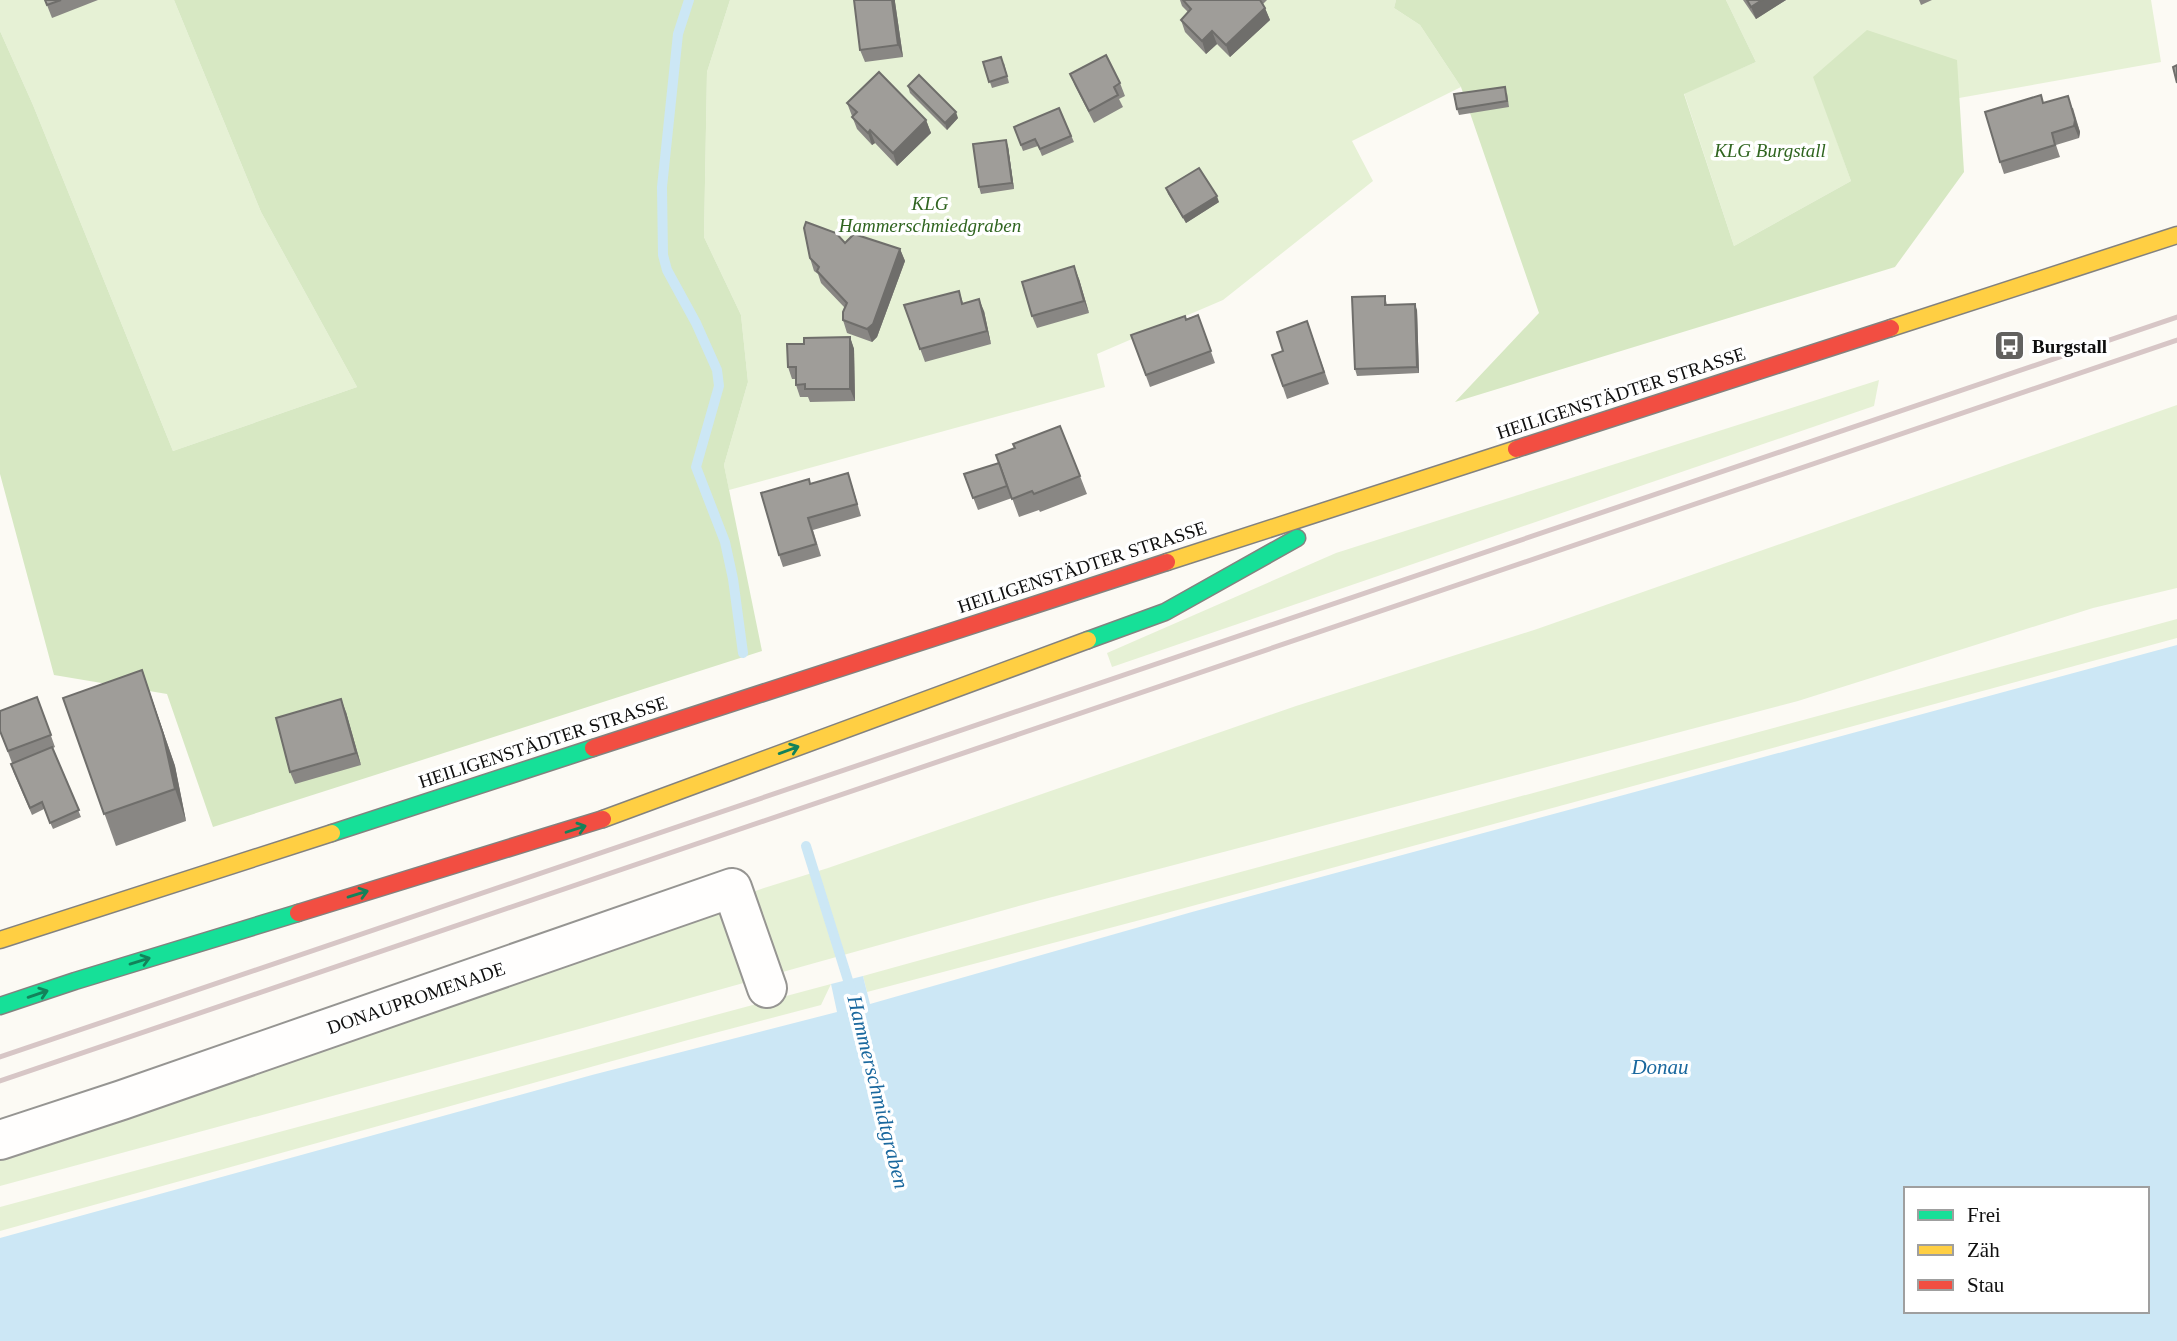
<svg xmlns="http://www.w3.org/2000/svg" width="2177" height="1341" font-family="'Times New Roman',serif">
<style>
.green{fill:#e6f1d5}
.forest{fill:#d7e8c3}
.water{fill:#cce7f5;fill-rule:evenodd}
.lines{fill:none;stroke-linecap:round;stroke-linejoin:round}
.stream{stroke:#cce7f5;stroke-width:10}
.street-casing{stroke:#969592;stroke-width:42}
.fast-casing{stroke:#83827f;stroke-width:19}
.slow-casing{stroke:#83827f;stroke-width:19}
.jam-casing{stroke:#83827f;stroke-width:19}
.street{stroke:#fffefd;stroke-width:38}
.fast{stroke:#16e098;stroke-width:16}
.slow{stroke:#ffcf43;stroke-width:16}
.jam{stroke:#f24e42;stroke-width:16}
.rail{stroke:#d7c6c6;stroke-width:5}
.wall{fill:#898784}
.shaded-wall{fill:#6f6e6b}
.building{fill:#9f9d99;stroke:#6f6e6b;stroke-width:2}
.oneway{stroke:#13825a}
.labels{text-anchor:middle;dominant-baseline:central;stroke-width:7;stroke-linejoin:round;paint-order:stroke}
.park-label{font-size:19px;font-style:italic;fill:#306520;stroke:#fff}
.poi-label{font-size:19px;font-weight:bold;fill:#0f0f0f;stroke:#fff;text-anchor:start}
.street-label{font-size:19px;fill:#0f0f0f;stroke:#fff}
.water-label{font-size:21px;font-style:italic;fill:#1a689e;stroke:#fff}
</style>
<rect width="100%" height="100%" fill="#fcfaf4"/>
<g class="green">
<polygon points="0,0 174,0 261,212 357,387 173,451 33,105 0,31"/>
<polygon points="730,0 1396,0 1394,8 1420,25 1461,87 1352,141 1373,181 1223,300 1097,354 1105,387 729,490 724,465 748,382 741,315 704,237 707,72"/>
<polygon points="1726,0 2151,0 2161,62 1959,98 1956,60 1814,77 1851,181 1734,246 1684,93 1756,62"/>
<polygon points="1879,380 1874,406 1112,667 1107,653 1336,553"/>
<polygon points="2177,405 2177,588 2093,608 1798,701 1037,901 579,1029 0,1186 0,1156 764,888 828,868 1296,706 1537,629"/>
<polygon points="2177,619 2177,638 1159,915 867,992 863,976 1159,894"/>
<polygon points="831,984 821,1005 688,1040 0,1231 0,1207"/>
</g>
<g class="forest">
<polygon points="174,0 730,0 707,72 704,237 741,315 748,382 724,465 762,651 213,827 167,694 54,675 0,474 0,31 33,105 173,451 357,387 261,212"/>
<polygon points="1396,0 1726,0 1756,62 1684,94 1734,246 1851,181 1813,77 1867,30 1957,60 1964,172 1895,267 1455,402 1539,313 1461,87 1420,25 1394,8"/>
</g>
<path class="water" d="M2177,645V1341H0V1238L592,1075L837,1012L831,984L863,976L870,1004L1192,912ZM1906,1189H2147V1311H1906Z"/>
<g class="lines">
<g class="stream">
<polyline points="689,0 678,34 662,187 663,255 667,270 696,323 717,370 719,386 696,467 725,542 733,579 743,653"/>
<polyline points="806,846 852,993"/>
</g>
<defs>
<polyline id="street" points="0,1140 122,1100 732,888 767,988"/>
<g id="fast">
<polyline points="1088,640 1165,612 1297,538"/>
<polyline points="332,833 593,748"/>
<polyline points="0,1006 75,981 298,913"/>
</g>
<g id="slow">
<polyline points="1891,328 2177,235"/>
<polyline points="1167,562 1516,449"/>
<polyline points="603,819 1088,640"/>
<polyline points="0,940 332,833"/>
</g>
<g id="jam">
<polyline points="1516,449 1891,328"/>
<polyline points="593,748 1167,562"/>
<polyline points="298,913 603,819"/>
</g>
</defs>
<use href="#street" class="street-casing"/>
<use href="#fast" class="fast-casing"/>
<use href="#slow" class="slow-casing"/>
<use href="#jam" class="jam-casing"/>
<use href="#street" class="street"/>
<use href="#fast" class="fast"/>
<use href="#slow" class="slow"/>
<use href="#jam" class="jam"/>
<g class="rail">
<polyline points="0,1057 2177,317"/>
<polyline points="0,1081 2177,340"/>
</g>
</g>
<g class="wall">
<polygon points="45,0 98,0 52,18"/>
<polygon points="1180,0 1267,0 1263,4 1270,20 1230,57 1217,44 1206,54 1185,32 1181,20 1188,12 1182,6"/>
<polygon points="1743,0 1786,0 1756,19"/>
<polygon points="1919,0 1932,0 1921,5"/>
<polygon points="895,2 903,57 865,62 860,50"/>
<polygon points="983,62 1004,63 1009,83 992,88"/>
<polygon points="1070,74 1120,83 1125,96 1119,99 1123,107 1094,123 1075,86"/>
<polygon points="908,86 958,118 947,130 910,93"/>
<polygon points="1507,93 1509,107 1459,115 1457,109"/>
<polygon points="847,103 926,120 931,133 897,166 875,143 872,145 857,129"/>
<polygon points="2043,103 2073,108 2080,132 2079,138 2056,145 2060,157 2004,174 2000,162"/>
<polygon points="1059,108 1074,142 1042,156 1038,146 1023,151 1014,127"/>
<polygon points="1008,146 1014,189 981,194 979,187"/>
<polygon points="1166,188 1219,202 1186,223 1168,194"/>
<polygon points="845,243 900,249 905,261 877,337 872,342 847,333 843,320 845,308 821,283 818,274 814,271 810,258"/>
<polygon points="1079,279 1089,313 1037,328 1032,316"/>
<polygon points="959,291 963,303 984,311 991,344 925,362 904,305"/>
<polygon points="1385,296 1387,305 1417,310 1419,373 1357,376 1355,369"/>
<polygon points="1198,315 1215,363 1150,387 1131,335"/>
<polygon points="1307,321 1329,384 1287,399 1272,355 1283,351"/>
<polygon points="850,337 854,349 855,401 810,402 808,397 800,397 796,385 796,379 792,379 788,367 804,344"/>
<polygon points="999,463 1080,476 1087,494 1040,512 1039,510 1019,517 1012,498 978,510 964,474"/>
<polygon points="810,484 852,485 861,516 813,530 821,556 783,567 779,555"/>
<polygon points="142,670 175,766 186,821 116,846 63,698"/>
<polygon points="37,697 55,747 53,748 81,817 53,829 44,809 32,815 13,771 12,763 0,731"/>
<polygon points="346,712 361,765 295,784 290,772"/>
</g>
<g class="shaded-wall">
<polygon points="892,0 895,0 895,2 903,57 898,45"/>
<polygon points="1762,0 1786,0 1756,19 1751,7"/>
<polygon points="1265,8 1270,20 1230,57 1226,45"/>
<polygon points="1212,31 1217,44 1206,54 1202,41"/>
<polygon points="2068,96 2080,132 2079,138 2074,126"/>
<polygon points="956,112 958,118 947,130 945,123"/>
<polygon points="926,120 931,133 897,166 893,153"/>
<polygon points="870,130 875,143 872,145 868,133"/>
<polygon points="1006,140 1008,146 1014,189 1012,183"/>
<polygon points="1217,196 1219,202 1186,223 1183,217"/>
<polygon points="900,249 905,261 877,337 872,342 867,329"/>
<polygon points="1074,266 1079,279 1089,313 1084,301"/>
<polygon points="979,299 984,311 991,344 987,331"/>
<polygon points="1415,304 1417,310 1419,373 1417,367"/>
<polygon points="850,337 854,349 855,401 850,389"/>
<polygon points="142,670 175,766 186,821 175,789"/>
<polygon points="341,699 346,712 361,765 356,753"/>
</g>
<g class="building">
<polygon points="45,0 61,0 47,5"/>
<polygon points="854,0 892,0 898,45 860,50"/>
<polygon points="1183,0 1260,0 1265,8 1226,45 1212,31 1202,41 1181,20 1191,9"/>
<polygon points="1747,0 1762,0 1751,7"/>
<polygon points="1106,55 1120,83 1114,87 1118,95 1089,111 1070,74"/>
<polygon points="1001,57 1007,76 989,82 983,62"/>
<polygon points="2177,65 2177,83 2173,67"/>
<polygon points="879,72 926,120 893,153 870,130 868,133 852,117 857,112 847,103"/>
<polygon points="919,75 956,112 945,123 908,86"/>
<polygon points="1505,87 1507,101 1457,109 1454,94"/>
<polygon points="2041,95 2043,103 2068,96 2075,120 2074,126 2052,133 2055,145 2000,162 1985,112"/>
<polygon points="1059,108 1071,136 1040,149 1035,139 1021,145 1014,127"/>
<polygon points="1006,140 1012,183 979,187 973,144"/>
<polygon points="1199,168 1217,196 1183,217 1166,188"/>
<polygon points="806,222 836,233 845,243 854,234 900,249 873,324 867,329 843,320 843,312 847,303 817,271 819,267 810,258 804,228"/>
<polygon points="1074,266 1084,301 1032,316 1022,282"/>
<polygon points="959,291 962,304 979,299 987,331 920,349 904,305"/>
<polygon points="1385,296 1385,305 1415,304 1417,367 1355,369 1352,297"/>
<polygon points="1198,315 1211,351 1146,375 1131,335 1185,316 1186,320"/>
<polygon points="1307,321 1324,372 1283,386 1272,355 1283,351 1277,332"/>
<polygon points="850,337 850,389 805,389 805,384 796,385 796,367 788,367 787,344 804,344 804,338"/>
<polygon points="1060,426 1080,476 1034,494 1032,491 1012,499 996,455 1015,448 1013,444"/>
<polygon points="999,463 1007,486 973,498 964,474"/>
<polygon points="848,473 857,504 808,518 816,544 779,555 761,493 809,479 810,484"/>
<polygon points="142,670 163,734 175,789 104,814 63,698"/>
<polygon points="37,697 51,735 8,751 0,731 0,711"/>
<polygon points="341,699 356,753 290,772 276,718"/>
<polygon points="52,747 79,810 50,823 42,802 30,808 11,764"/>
</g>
<defs><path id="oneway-shaft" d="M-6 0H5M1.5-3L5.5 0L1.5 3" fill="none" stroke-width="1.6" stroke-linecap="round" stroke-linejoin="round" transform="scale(1.75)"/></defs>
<g class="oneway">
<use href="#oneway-shaft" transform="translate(789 750) rotate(-20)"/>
<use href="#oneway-shaft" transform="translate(576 829) rotate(-18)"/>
<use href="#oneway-shaft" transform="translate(358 894) rotate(-17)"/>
<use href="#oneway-shaft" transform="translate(140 961) rotate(-17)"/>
<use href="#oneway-shaft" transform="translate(38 994) rotate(-19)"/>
</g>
<defs>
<symbol id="bus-square" viewBox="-11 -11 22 22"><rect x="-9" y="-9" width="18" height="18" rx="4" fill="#62615f" stroke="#fff"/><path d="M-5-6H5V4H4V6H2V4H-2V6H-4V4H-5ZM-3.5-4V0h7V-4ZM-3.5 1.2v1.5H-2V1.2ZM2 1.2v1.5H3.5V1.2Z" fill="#fff"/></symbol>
</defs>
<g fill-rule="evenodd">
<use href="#bus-square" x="1992" y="328" width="35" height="35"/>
</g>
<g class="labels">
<g class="park-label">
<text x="1770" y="150">KLG Burgstall</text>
<text x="930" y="203">KLG<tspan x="930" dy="22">Hammerschmiedgraben</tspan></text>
</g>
<g class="poi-label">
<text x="2032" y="346">Burgstall</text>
</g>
<g class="street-label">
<text transform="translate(1621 393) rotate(-18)">HEILIGENSTÄDTER STRASSE</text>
<text transform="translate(1082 567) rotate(-18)">HEILIGENSTÄDTER STRASSE</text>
<text transform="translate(543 742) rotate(-18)">HEILIGENSTÄDTER STRASSE</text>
<text transform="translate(416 998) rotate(-19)">DONAUPROMENADE</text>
</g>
<g class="water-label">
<text x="1660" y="1067">Donau</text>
<text transform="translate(878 1092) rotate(76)">Hammerschmidtgraben</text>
</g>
</g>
<rect x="1904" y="1187" width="245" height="126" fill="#ffffff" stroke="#9f9f9f" stroke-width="2"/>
<rect x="1918" y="1210" width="35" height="10" fill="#16e098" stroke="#9f9f9f" stroke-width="2"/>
<text x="1967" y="1222" font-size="21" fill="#0f0f0f">Frei</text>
<rect x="1918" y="1245" width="35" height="10" fill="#ffcf43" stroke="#9f9f9f" stroke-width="2"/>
<text x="1967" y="1257" font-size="21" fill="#0f0f0f">Zäh</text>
<rect x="1918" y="1280" width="35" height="10" fill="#f24e42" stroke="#9f9f9f" stroke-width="2"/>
<text x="1967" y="1292" font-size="21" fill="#0f0f0f">Stau</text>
</svg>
